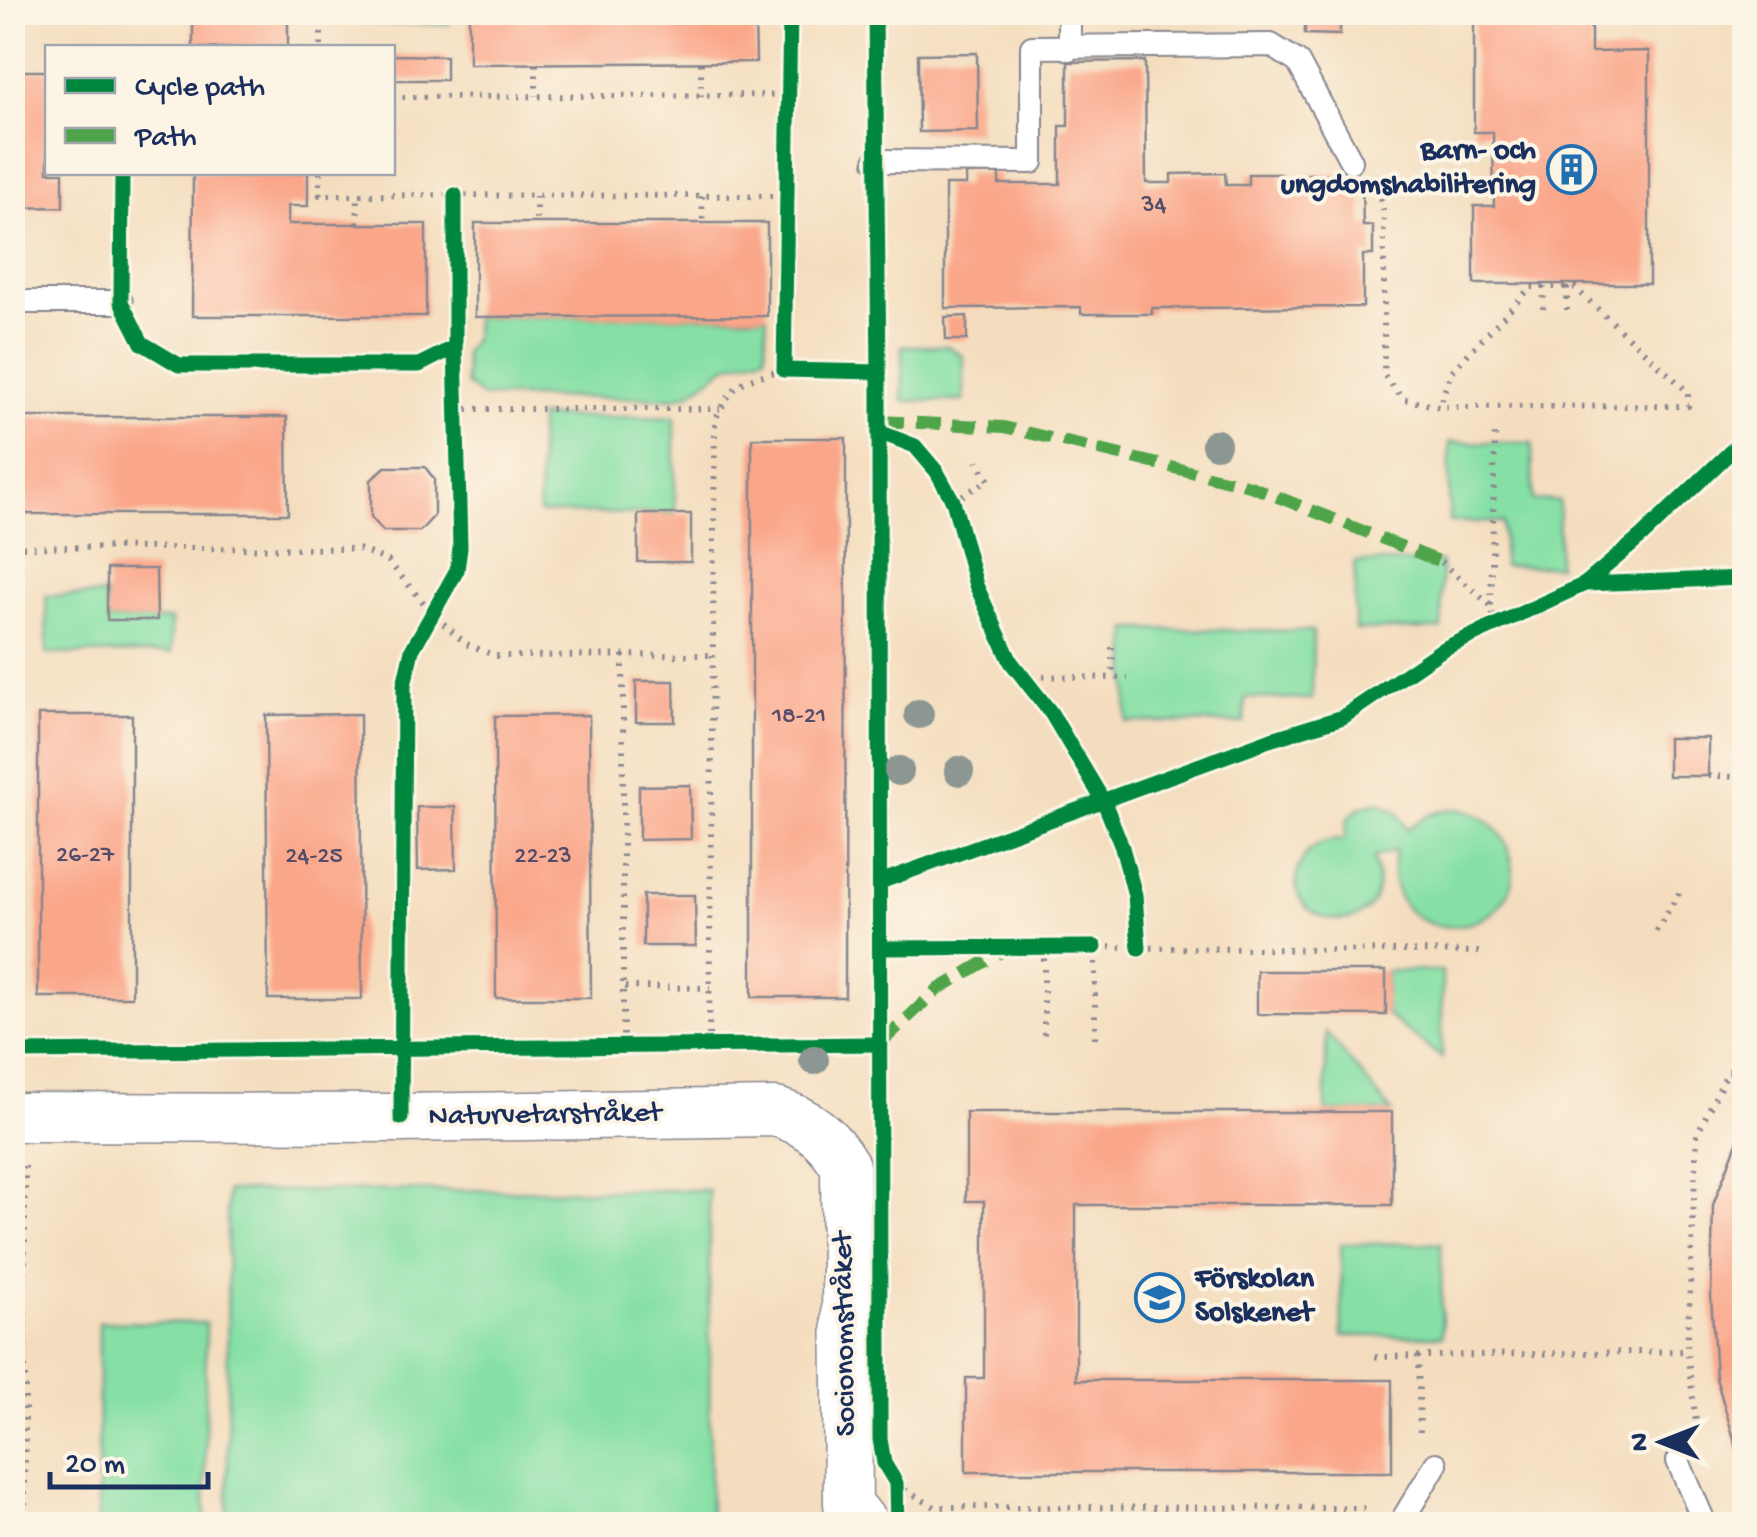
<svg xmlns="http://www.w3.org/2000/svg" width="1757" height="1537" font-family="'Gochi Hand',sans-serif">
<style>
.green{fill:#86e0a5;stroke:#508882;stroke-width:2.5}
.building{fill:#faa689}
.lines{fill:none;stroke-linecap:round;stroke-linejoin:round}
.service-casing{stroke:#88868e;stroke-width:26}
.minor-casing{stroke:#88868e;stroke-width:51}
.path{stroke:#88868e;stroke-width:6;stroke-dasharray:2.5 8;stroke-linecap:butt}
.service{stroke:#fff;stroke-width:22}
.minor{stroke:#fff;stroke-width:48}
.quiet{stroke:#4fa44a;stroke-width:12;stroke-dasharray:25 12;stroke-linecap:butt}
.cycleway-casing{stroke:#fcf5e5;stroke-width:21}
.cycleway{stroke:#00873e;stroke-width:15}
.tree{fill:#8c9693}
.labels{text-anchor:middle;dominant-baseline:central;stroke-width:8;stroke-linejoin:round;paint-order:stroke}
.number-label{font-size:25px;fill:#534d69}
.poi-label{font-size:30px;font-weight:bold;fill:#1b2f5e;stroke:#fcf5e5;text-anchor:end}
.street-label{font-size:30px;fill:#1b2f5e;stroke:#fcf5e5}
</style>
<rect width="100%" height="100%" fill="#fcf5e5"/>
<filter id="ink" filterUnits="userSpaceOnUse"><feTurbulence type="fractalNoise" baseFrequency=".01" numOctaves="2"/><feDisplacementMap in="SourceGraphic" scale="20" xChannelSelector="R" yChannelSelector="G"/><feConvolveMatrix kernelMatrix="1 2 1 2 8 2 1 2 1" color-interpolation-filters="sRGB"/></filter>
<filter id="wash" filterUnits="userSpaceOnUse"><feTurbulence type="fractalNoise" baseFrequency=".0048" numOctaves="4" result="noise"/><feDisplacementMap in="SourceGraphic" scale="40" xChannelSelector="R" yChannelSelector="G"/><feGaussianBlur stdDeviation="2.25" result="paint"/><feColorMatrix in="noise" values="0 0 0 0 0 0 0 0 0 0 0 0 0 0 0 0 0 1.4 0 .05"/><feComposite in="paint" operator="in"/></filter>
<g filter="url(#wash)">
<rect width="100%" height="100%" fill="#f4ddbe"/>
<g class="green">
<rect x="378" y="13" width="71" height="11"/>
<polygon points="767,316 765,355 728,365 690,393 672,398 482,397 466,384 464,353 474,338 475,317"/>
<polygon points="902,346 948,346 964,357 964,401 903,401"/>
<polygon points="539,417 675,417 675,514 539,513"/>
<polygon points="1450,442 1532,443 1533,500 1559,501 1558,566 1503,566 1503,522 1449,522"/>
<polygon points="1355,562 1441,562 1442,629 1355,630"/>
<polygon points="107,595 108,620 171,620 171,653 47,654 46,596"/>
<polygon points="1128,629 1313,631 1312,699 1245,698 1244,723 1127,722"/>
<path d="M1379,802L1396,811L1407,829C1429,813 1451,802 1478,815C1493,823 1502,833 1508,849C1540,928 1401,963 1393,873C1392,866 1395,857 1395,850L1373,858C1403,946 1273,932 1300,865C1308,845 1324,840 1345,839L1347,819L1361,807Z"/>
<polygon points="1386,971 1442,971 1442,1058 1386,1015"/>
<polygon points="1326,1032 1392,1112 1326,1112"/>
<polygon points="709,1190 710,1524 228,1524 227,1191"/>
<polygon points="1441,1243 1442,1336 1342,1336 1341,1244"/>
<polygon points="99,1322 206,1323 205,1524 98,1524"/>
</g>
<g id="blocks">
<g class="building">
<rect x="193" y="12" width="95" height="36"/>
<polygon points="469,12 755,12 756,62 469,64"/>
<polygon points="1305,12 1340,12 1340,35 1305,34"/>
<polygon points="1474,12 1591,12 1591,52 1649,51 1649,284 1474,284 1474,206 1494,206 1493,132 1474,132"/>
<polygon points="977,53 978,131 919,132 918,54"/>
<polygon points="392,55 446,56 446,80 392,80"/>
<polygon points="1145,61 1146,183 1171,183 1171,174 1225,173 1226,185 1248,185 1248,174 1281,174 1282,186 1308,186 1308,174 1339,174 1339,185 1362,185 1363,226 1373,226 1373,255 1363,255 1363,307 1152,308 1152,314 1081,314 1081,307 945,308 945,185 966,185 966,174 999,173 999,184 1060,184 1060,126 1068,126 1068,62"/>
<polygon points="12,71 48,71 48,172 63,172 63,207 12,208"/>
<polygon points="193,172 308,172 308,206 288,206 288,224 426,224 426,316 192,316"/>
<polygon points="475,223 767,223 767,316 475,317"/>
<polygon points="967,316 967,340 946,340 945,317"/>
<polygon points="12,417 287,417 288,514 12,514"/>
<polygon points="752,438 846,438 845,997 752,997"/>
<polygon points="385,467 425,467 434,479 434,516 420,531 383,531 371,517 371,480"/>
<rect x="638" y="514" width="53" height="48"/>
<polygon points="107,569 156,569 157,620 107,620"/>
<polygon points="636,681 674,681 675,722 636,722"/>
<polygon points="360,714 362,999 268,999 266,715"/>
<rect x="38" y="715" width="94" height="282"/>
<polygon points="589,715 591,998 496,998 495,716"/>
<rect x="1668" y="738" width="40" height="38"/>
<polygon points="690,785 691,839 639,840 639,786"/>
<polygon points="417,807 455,807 456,869 418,870"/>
<polygon points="643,895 695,895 696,946 643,946"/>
<polygon points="1257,971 1386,971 1386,1015 1257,1014"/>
<polygon points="966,1112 1392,1112 1392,1205 1076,1205 1076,1380 1392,1380 1392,1472 966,1472 966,1378 984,1378 984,1201 966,1201"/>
<polygon points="1738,1140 1744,1140 1744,1452 1738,1452 1716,1378 1711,1295 1713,1205"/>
</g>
</g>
</g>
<g filter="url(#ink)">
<use href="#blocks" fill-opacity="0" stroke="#88868e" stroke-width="2.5"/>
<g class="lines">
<defs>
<g id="service">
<polyline points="1069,49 1069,12"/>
<polyline points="876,161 1032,162 1032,47 1271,45 1298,62 1351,161"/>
<polyline points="12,302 121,302"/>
<polyline points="1678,1461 1705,1524"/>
<polyline points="1400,1524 1436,1464"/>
</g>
<path id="minor" d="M12,1117L401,1118L776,1112C809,1122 828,1137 845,1166L848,1504L864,1524"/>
</defs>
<use href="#service" class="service-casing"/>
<use href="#minor" class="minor-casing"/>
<g class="path">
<polyline points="321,12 321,48"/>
<polyline points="701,63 701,96"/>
<polyline points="536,64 536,96"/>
<polyline points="392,97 789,95"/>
<polyline points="320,172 320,195 787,196"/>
<polyline points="1378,188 1384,215 1384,375 1403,399 1439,407 1451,372 1531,287 1574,287 1688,392 1688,406 1439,407"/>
<polyline points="536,196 536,223"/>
<polyline points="702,196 703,223"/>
<polyline points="357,224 358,195"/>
<polyline points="1567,287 1567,310"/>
<polyline points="1543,309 1544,287"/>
<polyline points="456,409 720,409"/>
<polyline points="1495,435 1491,606 1495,624"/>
<polyline points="953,501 989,480 977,461"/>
<polyline points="12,547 359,549 388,561 434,615 466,644 496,656 711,655"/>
<polyline points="1441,562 1490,605"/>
<polyline points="1112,647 1113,678"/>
<polyline points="623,655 623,1046"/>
<polyline points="1022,676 1128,678"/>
<polyline points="1708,776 1744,777"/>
<polyline points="1656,931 1683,887"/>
<polyline points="1044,948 1044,1039"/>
<polyline points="625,987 710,988"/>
<polyline points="1095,1038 1095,947 1485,952"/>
<path d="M709,1046L715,420C735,380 742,380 784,370"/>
<polyline points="25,1166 25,1524"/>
<polyline points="1418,1356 1420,1433"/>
<polyline points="1375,1357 1687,1351"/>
<polyline points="1697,1430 1687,1351 1697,1134 1728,1071 1744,1071"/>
<polyline points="905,1490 935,1507 1368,1508"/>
</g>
<use href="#service" class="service"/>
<use href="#minor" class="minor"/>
<g class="quiet">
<polyline points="879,421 1004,427 1250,486 1441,562"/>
<polyline points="880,1044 937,990 1003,951"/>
</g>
<defs>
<g id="cycleway">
<polyline points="790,12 784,370 879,372"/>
<polyline points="875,12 879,372 880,1439 884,1463 896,1483 897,1524"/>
<polyline points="122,172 121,302 142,343 179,365 419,365 455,347 455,195"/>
<polyline points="879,432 915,446 937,472 953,501 976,585 1011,662 1051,713 1076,755 1104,802 1121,844 1135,895 1139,948"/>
<polyline points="1585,584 1642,536 1744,439"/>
<polyline points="880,882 1269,740 1343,717 1443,649 1585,584 1744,578"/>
<polyline points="880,948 1095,947"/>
<polyline points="12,1052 880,1044"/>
<polyline points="401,1118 404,685 412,650 457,570 460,548 455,347"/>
</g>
</defs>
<use href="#cycleway" class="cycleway-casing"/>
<use href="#cycleway" class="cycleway"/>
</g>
<g class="tree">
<circle cx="1216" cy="444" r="15"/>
<circle cx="919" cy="714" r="15"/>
<circle cx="899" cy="771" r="15"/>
<circle cx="959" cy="771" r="15"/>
<circle cx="814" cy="1060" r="15"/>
</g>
</g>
<defs>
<symbol id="building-ring" viewBox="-11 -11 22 22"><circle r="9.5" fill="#fcf5e5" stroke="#1f6fb2" stroke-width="1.5"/><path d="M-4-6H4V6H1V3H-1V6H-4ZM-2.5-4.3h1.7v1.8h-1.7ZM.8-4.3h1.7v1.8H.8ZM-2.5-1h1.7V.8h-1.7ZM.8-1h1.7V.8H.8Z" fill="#1f6fb2"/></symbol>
<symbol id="school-ring" viewBox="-11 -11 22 22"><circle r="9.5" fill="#fcf5e5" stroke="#1f6fb2" stroke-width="1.5"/><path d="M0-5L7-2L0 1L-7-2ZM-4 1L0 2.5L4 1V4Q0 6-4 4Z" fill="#1f6fb2"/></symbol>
</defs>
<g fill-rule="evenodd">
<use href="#building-ring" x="1544" y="142" width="55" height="55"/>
<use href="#school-ring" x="1132" y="1270" width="55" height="55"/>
</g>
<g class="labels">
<g class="number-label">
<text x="1154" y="206">34</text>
<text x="799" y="717">18-21</text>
<text x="85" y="856">26-27</text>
<text x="314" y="857">24-25</text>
<text x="543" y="857">22-23</text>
</g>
<g class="poi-label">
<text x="1536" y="152">Barn- och<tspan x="1536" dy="34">ungdomshabilitering</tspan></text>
<text x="1195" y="1280" text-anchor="start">Förskolan<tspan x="1195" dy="34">Solskenet</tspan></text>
</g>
<g class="street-label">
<text transform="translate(545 1116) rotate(-1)">Naturvetarstråket</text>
<text transform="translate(846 1334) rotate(-91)">Socionomstråket</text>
</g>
</g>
<rect width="1757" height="1537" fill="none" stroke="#fcf5e5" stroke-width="50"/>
<rect x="45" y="45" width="350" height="130" fill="#fcf5e5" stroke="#a2a6af" stroke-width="2.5"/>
<rect x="65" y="78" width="50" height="15" fill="#00873e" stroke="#a2a6af" stroke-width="2.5"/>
<text x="135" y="95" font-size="30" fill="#1b2f5e">Cycle path</text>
<rect x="65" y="128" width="50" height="15" fill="#4fa44a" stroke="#a2a6af" stroke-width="2.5"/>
<text x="135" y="145" font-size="30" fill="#1b2f5e">Path</text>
<g transform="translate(1662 1442) rotate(270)" stroke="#fcf5e5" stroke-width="8" paint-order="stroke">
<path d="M0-8L18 38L0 25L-18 38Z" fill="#1b2f5e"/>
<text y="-15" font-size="28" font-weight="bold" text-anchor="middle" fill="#1b2f5e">N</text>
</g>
<path d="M50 1472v15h158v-15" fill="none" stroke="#1b2f5e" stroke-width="5"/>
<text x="65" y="1472" font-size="30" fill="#1b2f5e" stroke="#fcf5e5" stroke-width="8" paint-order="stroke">20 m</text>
</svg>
